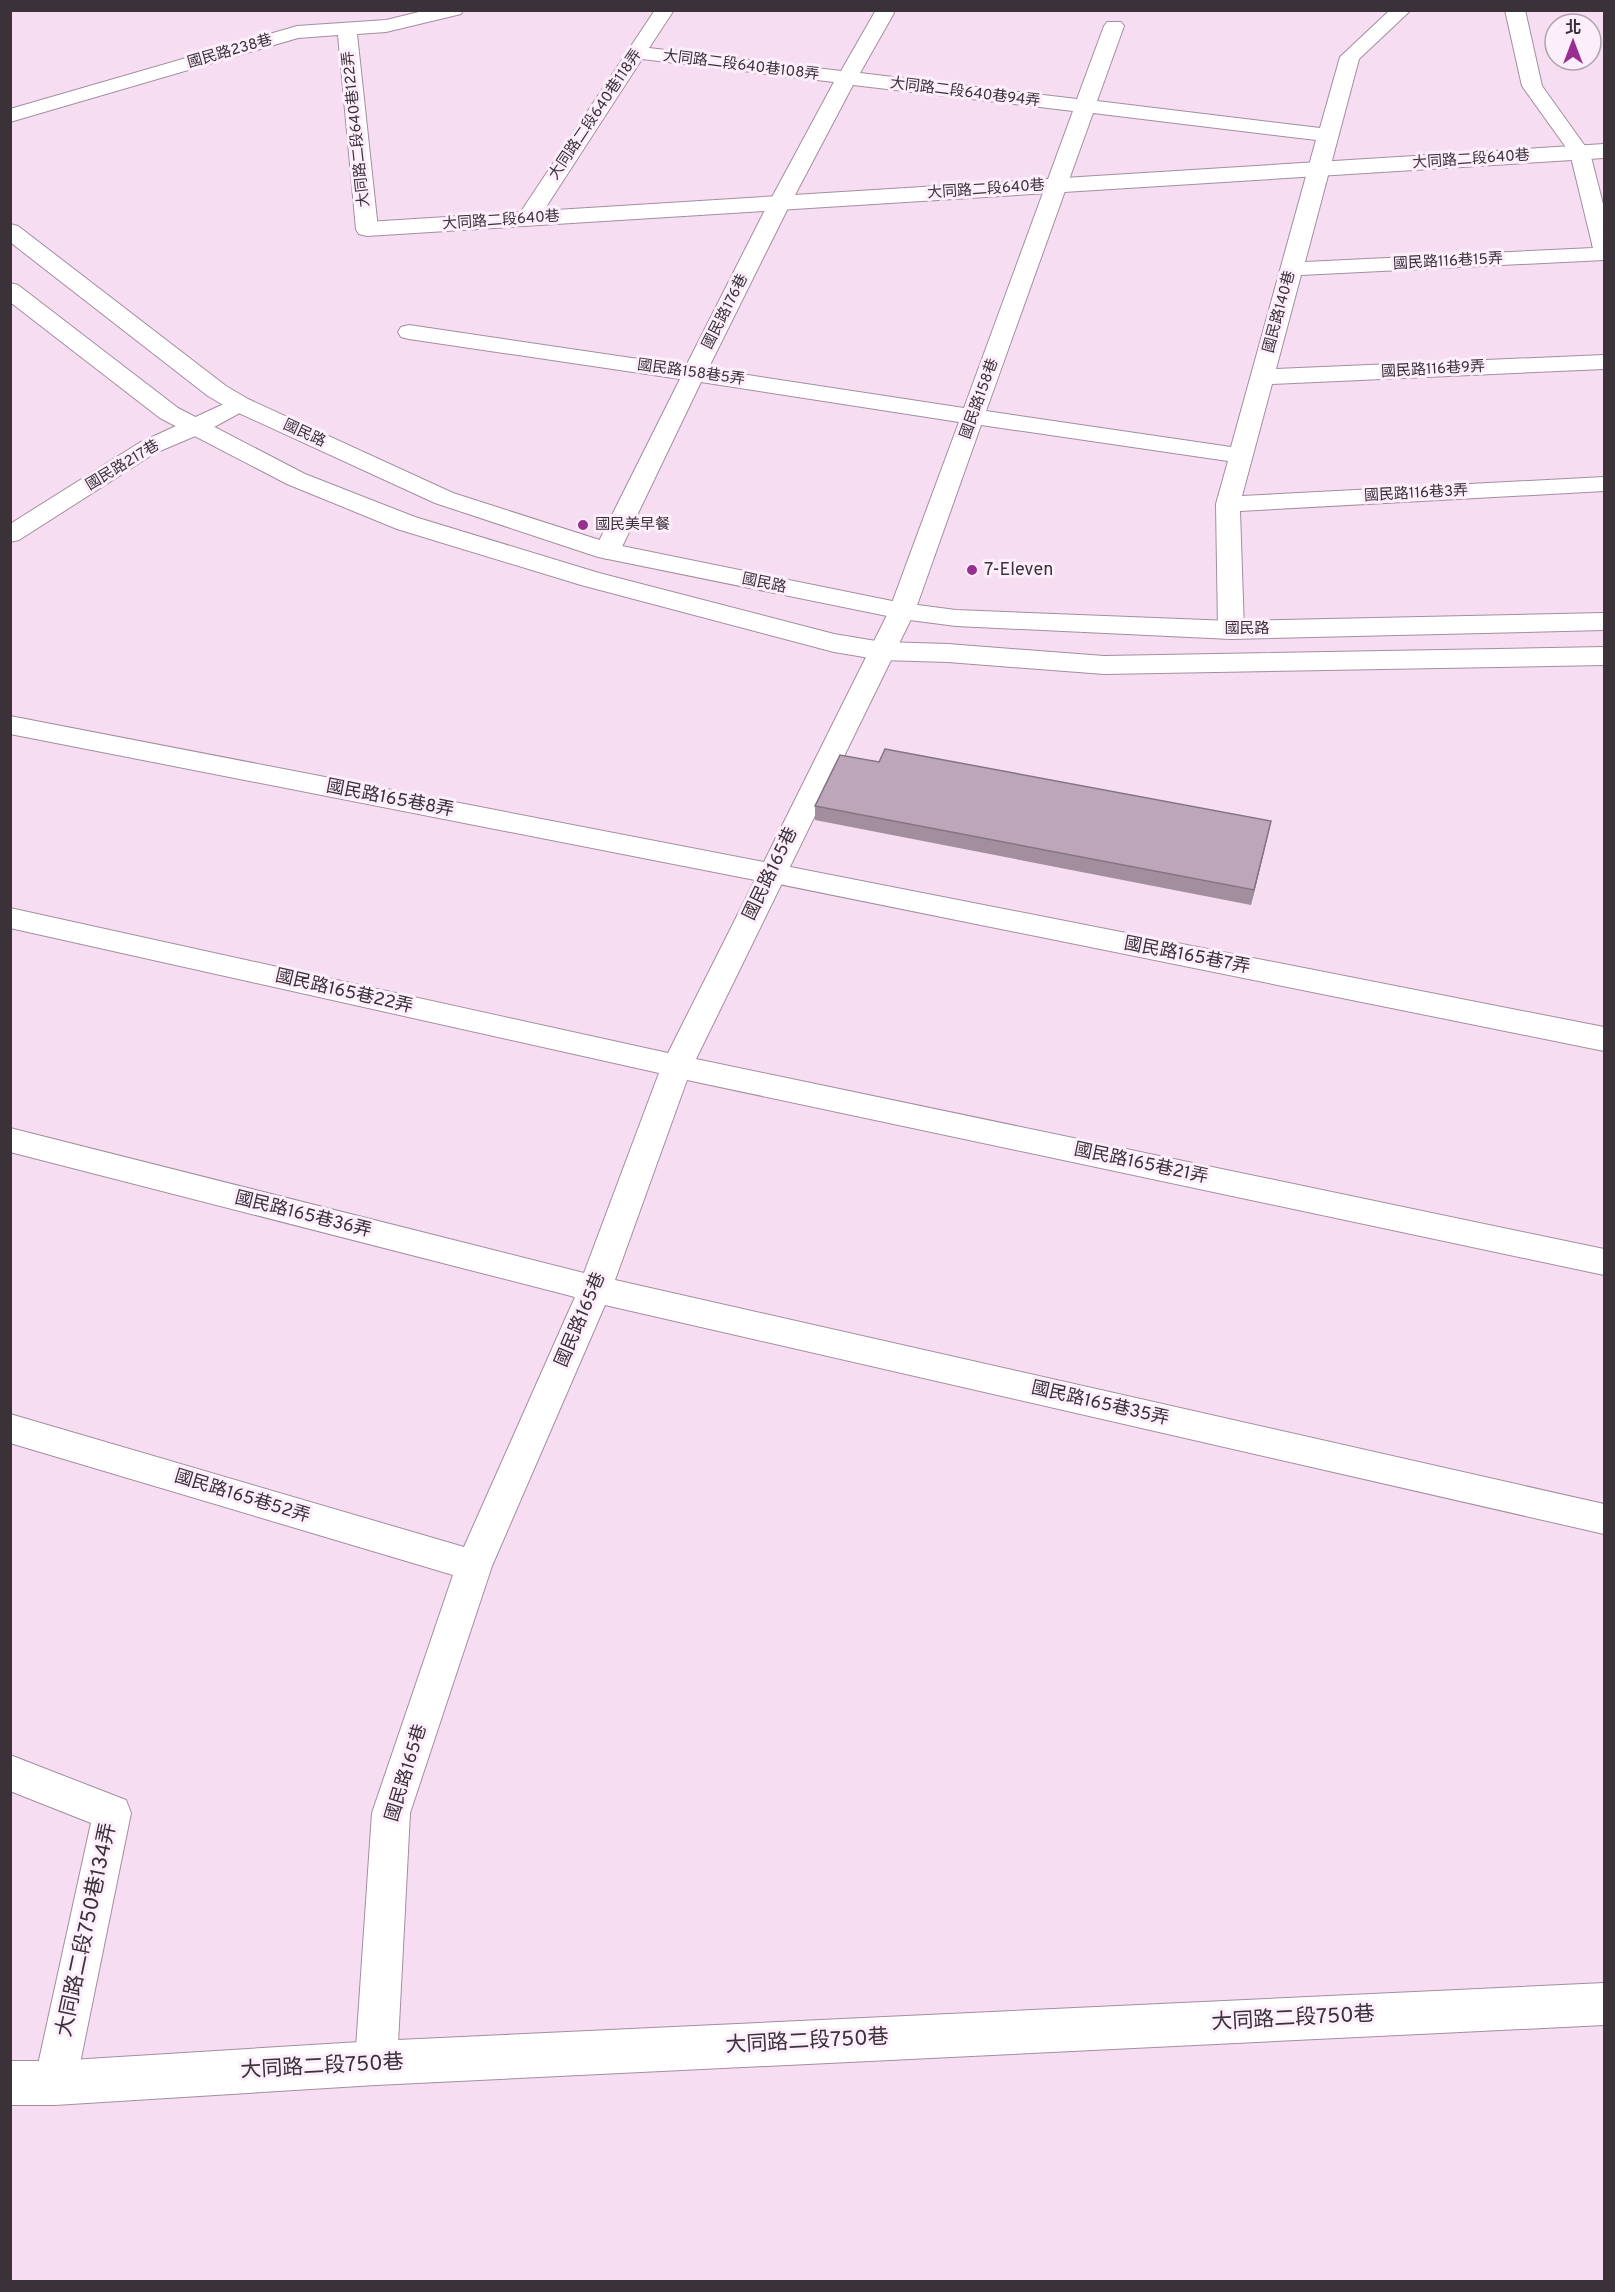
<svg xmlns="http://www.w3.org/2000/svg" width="1615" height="2292" font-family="Overpass,'Noto Sans TC',sans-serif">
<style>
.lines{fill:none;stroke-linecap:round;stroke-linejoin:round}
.lane-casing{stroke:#a48da1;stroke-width:2}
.street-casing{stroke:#a48da1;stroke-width:2}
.secondary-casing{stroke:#a48da1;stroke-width:2}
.lane{fill:#fff;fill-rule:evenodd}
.street{fill:#fff;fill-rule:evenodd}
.secondary{fill:#fff;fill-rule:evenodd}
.wall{fill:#a38ea0}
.shaded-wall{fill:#847482}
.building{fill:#bda5ba;stroke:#847482;stroke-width:1.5}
.poi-dot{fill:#982e90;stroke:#fdeefb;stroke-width:2}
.labels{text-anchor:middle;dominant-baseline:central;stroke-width:6;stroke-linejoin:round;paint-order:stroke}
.far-street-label{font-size:15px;fill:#3a3139;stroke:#fdeefb}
.far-poi-label{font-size:15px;fill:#3a3139;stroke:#fdeefb;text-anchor:start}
.poi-label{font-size:18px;fill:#3a3139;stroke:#fdeefb;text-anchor:start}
.street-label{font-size:18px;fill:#3a3139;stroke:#fdeefb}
.near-street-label{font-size:21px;fill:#3a3139;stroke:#fdeefb}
</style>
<rect width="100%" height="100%" fill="#f6ddf2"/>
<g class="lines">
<defs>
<g id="lane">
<polygon points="427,10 463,10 461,14 386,32 357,34 378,229 375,234 367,235 359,234 356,229 338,35 298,38 10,122 10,109 297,26 386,20"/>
<path d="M655,10H674L649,48L841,71L876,10H892L894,13L860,73L1077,99L1104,26L1107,22H1121L1124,26L1097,101L1320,128L1340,57L1390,10H1411L1359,59L1305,262L1593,248L1570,153L1522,86L1505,10H1525L1542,86L1590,153L1604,208V260L1301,275L1276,369L1604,355V369L1272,384L1242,496L1604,477V491L1240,511L1244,630L1240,636L1231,638L1222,636L1218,630L1216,504L1228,461L981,425L915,611L696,1059L1604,1249V1275L687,1080L615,1280L1604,1504V1534L605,1305L492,1566L410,1813L397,2063L391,2078L376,2084L361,2078L355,2063L372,1813L453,1575L10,1443V1414L464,1547L575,1297L10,1152V1128L584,1273L659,1073L10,928V908L668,1053L755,880L10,734V716L764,862L889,611L959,422L701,382L620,551L616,556L607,559L598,556L594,551L680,379L409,339L401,337L398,332L401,327L409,325L686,366L764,212L834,82L642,59L535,224L527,225L519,224L516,219ZM853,85L1073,111L964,408L708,369L786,212ZM1093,113L1316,140L1231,447L986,411Z"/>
<polygon points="239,397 247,399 251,404 247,409 205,432 155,453 19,540 10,542 10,524 139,443"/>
<polygon points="10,1755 126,1800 131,1813 76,2083 70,2098 55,2104 40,2098 34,2083 91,1823 10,1791"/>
</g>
<g id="street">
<polygon points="1604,144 1604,158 367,236 359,234 356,229 359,224 367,222"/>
<polygon points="1604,238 1604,252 1595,250 1592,245 1595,240"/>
<polygon points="770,863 1604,1027 1604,1051 759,880 755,873 759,866"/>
<polygon points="1604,1983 1604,2025 376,2085 55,2105 10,2105 10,2061 55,2061 376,2041"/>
</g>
<g id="secondary">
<polygon points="10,224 18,226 226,386 248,399 453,493 612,544 902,603 956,610 1231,621 1604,613 1604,630 1231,639 956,626 902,619 598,557 435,503 230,409 208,396 10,242"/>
<polygon points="10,283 18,285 178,408 305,474 415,517 599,573 834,634 882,642 948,644 1104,656 1604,647 1604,665 1104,674 948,662 882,660 834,652 581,585 397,529 287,484 160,418 10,302"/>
</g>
</defs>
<use href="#lane" class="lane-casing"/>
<use href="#street" class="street-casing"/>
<use href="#secondary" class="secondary-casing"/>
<use href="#lane" class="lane"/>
<use href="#street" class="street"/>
<use href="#secondary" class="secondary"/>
</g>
<polygon class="wall" points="815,806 1268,835 1251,905 815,820"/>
<polygon class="shaded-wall" points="1271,821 1268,835 1251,905 1254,890"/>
<polygon class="building" points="885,749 1271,821 1254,890 815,806 840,755 879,762"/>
<g class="poi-dot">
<circle cx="583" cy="525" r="6"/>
<circle cx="972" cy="570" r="6"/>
</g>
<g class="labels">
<g class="far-street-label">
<text transform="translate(230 52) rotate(-16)">國民路238巷</text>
<text transform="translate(741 66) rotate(7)">大同路二段640巷108弄</text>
<text transform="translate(965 93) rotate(7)">大同路二段640巷94弄</text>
<text transform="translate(596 115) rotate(-56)">大同路二段640巷118弄</text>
<text transform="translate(357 129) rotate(-96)">大同路二段640巷122弄</text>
<text transform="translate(1471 160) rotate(-4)">大同路二段640巷</text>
<text transform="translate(986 190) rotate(-4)">大同路二段640巷</text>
<text transform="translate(501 221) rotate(-4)">大同路二段640巷</text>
<text transform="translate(1448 262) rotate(-3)">國民路116巷15弄</text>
<text transform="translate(726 312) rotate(-63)">國民路176巷</text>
<text transform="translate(1280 312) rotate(-75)">國民路140巷</text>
<text transform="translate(1433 370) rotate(-3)">國民路116巷9弄</text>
<text transform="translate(691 373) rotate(8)">國民路158巷5弄</text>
<text transform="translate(980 399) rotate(-70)">國民路158巷</text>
<text transform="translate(304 434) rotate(25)">國民路</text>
<text transform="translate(123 466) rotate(-31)">國民路217巷</text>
<text transform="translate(1416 494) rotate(-3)">國民路116巷3弄</text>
<text transform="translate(764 584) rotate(12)">國民路</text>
<text x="1247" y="629">國民路</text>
</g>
<g class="far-poi-label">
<text x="595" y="525">國民美早餐</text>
</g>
<g class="poi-label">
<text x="984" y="570">7-Eleven</text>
</g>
<g class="street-label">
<text transform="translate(390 799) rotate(11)">國民路165巷8弄</text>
<text transform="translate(771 874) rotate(-64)">國民路165巷</text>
<text transform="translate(1187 956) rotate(11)">國民路165巷7弄</text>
<text transform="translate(344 992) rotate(13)">國民路165巷22弄</text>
<text transform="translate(1141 1164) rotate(12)">國民路165巷21弄</text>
<text transform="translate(303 1215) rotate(14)">國民路165巷36弄</text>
<text transform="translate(581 1320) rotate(-67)">國民路165巷</text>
<text transform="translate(1100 1404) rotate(13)">國民路165巷35弄</text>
<text transform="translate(242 1497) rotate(17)">國民路165巷52弄</text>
<text transform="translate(407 1773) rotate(-73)">國民路165巷</text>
</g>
<g class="near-street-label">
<text transform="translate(87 1930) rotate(-78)">大同路二段750巷134弄</text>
<text transform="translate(1293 2019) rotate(-3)">大同路二段750巷</text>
<text transform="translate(807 2042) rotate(-3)">大同路二段750巷</text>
<text transform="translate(322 2067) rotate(-3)">大同路二段750巷</text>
</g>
</g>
<rect width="1615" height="2292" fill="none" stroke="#3a3139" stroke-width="24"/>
<g transform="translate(1573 42)"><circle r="28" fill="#fdeefb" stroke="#afa2ad" stroke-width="1.5"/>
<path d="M0-4.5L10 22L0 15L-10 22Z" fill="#982e90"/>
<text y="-9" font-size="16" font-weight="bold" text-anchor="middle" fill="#3a3139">北</text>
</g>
</svg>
